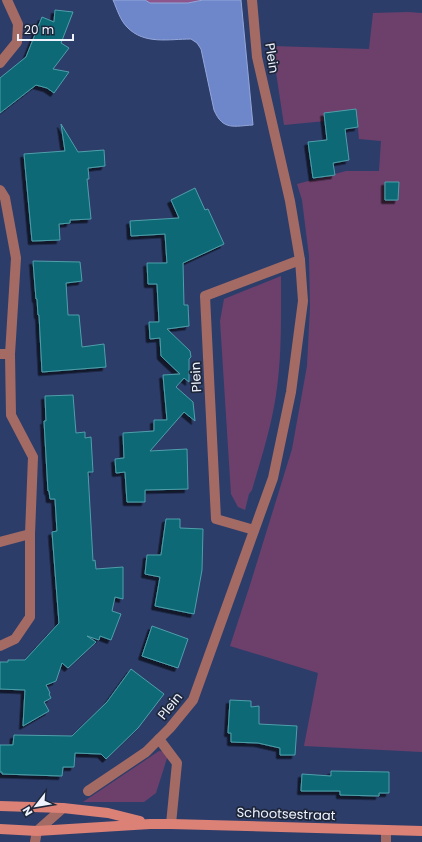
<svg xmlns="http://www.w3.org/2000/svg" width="422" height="842" font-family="Poppins,sans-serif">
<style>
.green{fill:#6d406c}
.forest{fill:#8d568c}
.water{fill:#6e87ca;stroke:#94a7da}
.building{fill:#0a6974;stroke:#4f9faa;filter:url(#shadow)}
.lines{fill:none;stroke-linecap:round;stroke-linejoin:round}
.street{stroke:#a46b64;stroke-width:10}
.secondary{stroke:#db8176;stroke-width:10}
.labels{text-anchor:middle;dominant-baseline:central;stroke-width:3.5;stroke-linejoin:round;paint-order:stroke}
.street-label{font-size:13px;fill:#eef3fe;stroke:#1e263a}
</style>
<defs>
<filter id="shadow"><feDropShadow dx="-3.5" dy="3.5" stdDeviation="0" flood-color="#0009"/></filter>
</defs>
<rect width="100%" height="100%" fill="#2d3d6a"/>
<g class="green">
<polygon points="408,12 422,13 422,752 304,746 318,673 230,646 250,585 292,449 307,366 310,307 309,256 302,200 297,184 346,171 379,171 381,141 359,139 357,118 284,125 272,46 369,49 373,13"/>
<path d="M281,276C281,316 282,356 276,395C271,428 261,459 252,490L249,494L245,510L238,507L231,494L220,321L224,299Z"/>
<polygon points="159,751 169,752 156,793 144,802 83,802"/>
</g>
<polygon class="forest" points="145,0 203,0 188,3 150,3"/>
<path class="water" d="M113,0H145L150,3H188L203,0H241L253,125C234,126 223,131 214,110L201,49L197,43L191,39C169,39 144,45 127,27C120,20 117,9 113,0Z"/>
<g class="building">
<polygon points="55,10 73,12 61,43 69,48 53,69 69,72 54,93 47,88 36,85 0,113 0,78 26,57 42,17 54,22"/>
<polygon points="356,109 358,127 345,129 349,160 333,163 335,175 313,178 308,142 327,140 324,113"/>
<polygon points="61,124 78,152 104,150 105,166 88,168 89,179 87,179 91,219 70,220 70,223 59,224 60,240 32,241 24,154 65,151"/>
<polygon points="385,182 399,182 398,200 385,200"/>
<polygon points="195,188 205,210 208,209 224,244 183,263 184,305 188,305 189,326 167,329 190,351 191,357 189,359 189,382 184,378 176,387 193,402 195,421 184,412 150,451 187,449 188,489 145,490 145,502 127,502 125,472 116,473 115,459 124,458 123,433 154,431 154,420 167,420 163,375 180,374 161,356 160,338 150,339 149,322 159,322 157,284 148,284 147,263 167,263 165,234 131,236 130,221 179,218 171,200"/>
<polygon points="33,261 80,262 82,281 66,283 68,315 79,315 82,347 104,344 106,367 42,372 39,315 38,315 37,299 36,299"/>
<polygon points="73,395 76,433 85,432 85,438 91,437 93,472 88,472 93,561 95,560 96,569 123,567 123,599 115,597 112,611 121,614 111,640 100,636 99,640 87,636 96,642 68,668 62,663 56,681 46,685 50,693 49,694 51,698 44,702 49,711 23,726 25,690 0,689 0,662 8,662 8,660 25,660 59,623 52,532 57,531 55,499 50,499 49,491 48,491 44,421 46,421 45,396"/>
<polygon points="166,519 180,519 180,528 203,529 202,570 194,614 155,606 160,577 145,574 147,555 161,555"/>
<polygon points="152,626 188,639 178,668 142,656"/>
<polygon points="131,669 164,694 138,728 106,759 101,754 75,753 74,767 63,767 62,776 2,774 2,772 0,772 0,745 13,745 14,735 72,736 107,702"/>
<polygon points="230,700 251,701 251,707 259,706 259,724 297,726 295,755 280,755 280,748 258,743 231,742 231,733 228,733"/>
<polygon points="331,771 389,772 389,793 379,793 379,796 340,795 340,791 301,791 302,774 331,776"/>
</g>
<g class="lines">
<g class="street">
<polyline points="0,63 17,42 18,24 7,0"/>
<polyline points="0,190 5,198 16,258 10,354 11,415 33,457 30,534 30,617 15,639 0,646"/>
<polyline points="0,354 10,354"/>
<polyline points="254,530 216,519 205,296 300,260"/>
<polyline points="0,542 30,534"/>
<polyline points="159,739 177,763 171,824"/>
<polyline points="88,791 146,752 170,728 193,700 273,478 291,392 303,301 300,260 290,201 257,57 252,0"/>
<polyline points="35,842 37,831 63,808"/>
<polyline points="386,842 386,830"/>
</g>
<g class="secondary">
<polyline points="0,806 63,808 108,813 140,821"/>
<polyline points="0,829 37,831 150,824 171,824 422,831"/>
</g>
</g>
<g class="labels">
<g class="street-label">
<text transform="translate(272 58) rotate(81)">Plein</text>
<text transform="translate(196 377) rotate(-93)">Plein</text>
<text transform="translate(170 706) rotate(-51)">Plein</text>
<text transform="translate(286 814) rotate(2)">Schootsestraat</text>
</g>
</g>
<g transform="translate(36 806) rotate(239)" stroke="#1e263a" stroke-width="3" paint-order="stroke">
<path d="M0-3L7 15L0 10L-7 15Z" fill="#eef3fe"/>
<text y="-6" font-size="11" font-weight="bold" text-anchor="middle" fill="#eef3fe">N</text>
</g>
<path d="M18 34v6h55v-6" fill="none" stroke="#eef3fe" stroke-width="2"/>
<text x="24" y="34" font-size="12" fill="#eef3fe" stroke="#1e263a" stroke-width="3" paint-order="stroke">20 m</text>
</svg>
